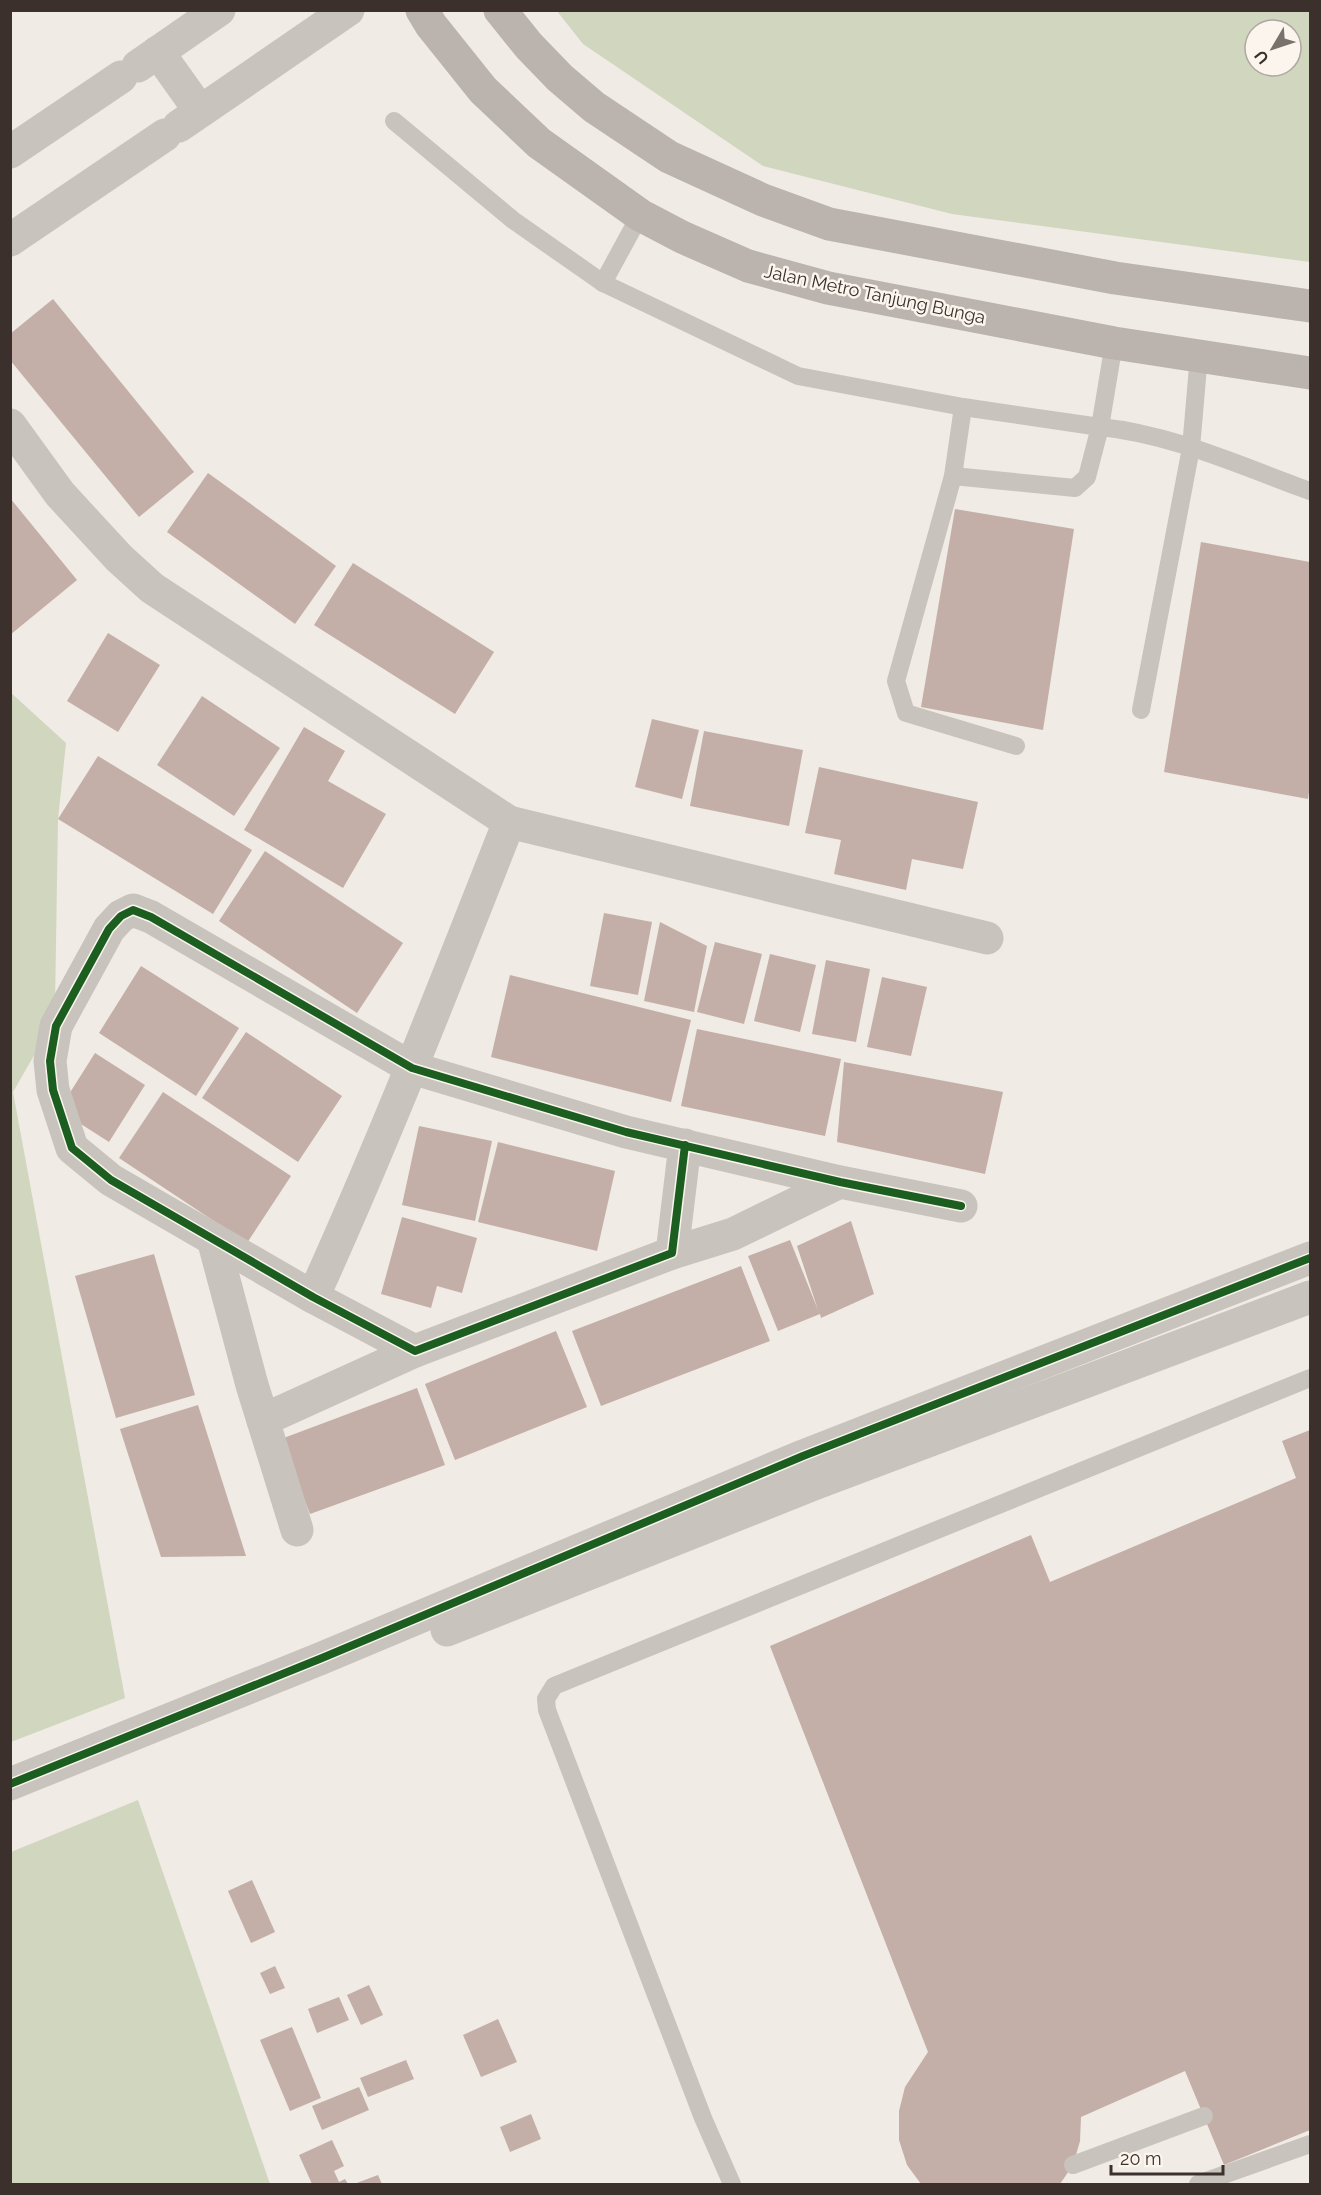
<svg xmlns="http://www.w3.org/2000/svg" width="1321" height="2195" font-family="Raleway,sans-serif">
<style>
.green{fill:#d1d6bf;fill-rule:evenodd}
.building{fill:#c3afa7}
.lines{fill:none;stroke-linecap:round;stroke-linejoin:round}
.service{stroke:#c9c3be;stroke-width:18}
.minor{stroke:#c9c3be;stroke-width:33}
.secondary{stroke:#bab3ae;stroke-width:33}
.cycleway-casing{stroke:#fbf5ee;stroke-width:11}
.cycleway{stroke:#1b5e20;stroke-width:8}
.labels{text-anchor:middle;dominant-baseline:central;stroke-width:5;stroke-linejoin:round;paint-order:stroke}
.street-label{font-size:18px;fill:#3b302b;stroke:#fbf5ee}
</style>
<rect width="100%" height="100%" fill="#f0ebe5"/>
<g class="green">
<path d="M557,11H1310V262L952,214L763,166L583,44ZM1255,30H1291V66H1255Z"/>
<polygon points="10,692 66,743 58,819 55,1004 40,1045 13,1092 125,1698 11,1742"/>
<polygon points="138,1800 270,2184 11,2184 11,1852"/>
</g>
<g class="building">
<polygon points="53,299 194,472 139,517 10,360 10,334"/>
<polygon points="208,473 336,566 295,624 167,532"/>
<polygon points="10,498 77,580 10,635"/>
<polygon points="955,509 1074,529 1043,730 921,707"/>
<polygon points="1201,542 1310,562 1310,785 1308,799 1164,772"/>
<polygon points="353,563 494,652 455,714 314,625"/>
<polygon points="108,633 160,665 118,732 67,701"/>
<polygon points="202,696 280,748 234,816 157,765"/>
<polygon points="652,719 699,730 682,799 635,787"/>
<polygon points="304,727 345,751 328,781 386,814 343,888 244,830"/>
<polygon points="704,731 803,750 789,826 690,806"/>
<polygon points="98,756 252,850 213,914 58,819"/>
<polygon points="819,767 978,802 963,869 912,859 906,890 834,874 841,840 805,833"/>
<polygon points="265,851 403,943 357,1013 219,921"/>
<polygon points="604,913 652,922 638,995 590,986"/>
<polygon points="660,922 707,946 694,1012 644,1001"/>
<polygon points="715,942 762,954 744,1024 697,1012"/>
<polygon points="770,954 816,965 800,1032 754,1021"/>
<polygon points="826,960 870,969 856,1042 812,1034"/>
<polygon points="141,966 239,1028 196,1096 99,1033"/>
<polygon points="510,975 691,1020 671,1102 491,1057"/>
<polygon points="882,977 927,987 911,1056 867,1047"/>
<polygon points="697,1029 841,1059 825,1136 681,1106"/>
<polygon points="246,1032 342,1096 298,1162 202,1098"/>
<polygon points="95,1053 145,1085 109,1142 59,1110"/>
<polygon points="844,1062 1003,1092 985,1174 837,1142"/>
<polygon points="163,1092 291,1176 247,1243 119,1158"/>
<polygon points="419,1126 492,1141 475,1221 402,1205"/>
<polygon points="498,1142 615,1171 597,1251 478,1222"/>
<polygon points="402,1217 477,1238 462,1293 437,1286 431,1308 381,1294"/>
<polygon points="851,1221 874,1294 821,1318 820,1314 778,1331 748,1256 790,1240 818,1310 797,1246"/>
<polygon points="154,1254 195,1395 116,1418 75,1276"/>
<polygon points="741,1266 770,1341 601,1406 572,1331"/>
<polygon points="556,1331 587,1407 455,1460 425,1384"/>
<polygon points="417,1388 445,1465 310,1514 281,1439"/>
<polygon points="198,1405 246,1556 161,1557 120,1429"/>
<polygon points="1310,1430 1310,2130 1224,2165 1185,2071 1081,2117 1080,2141 1073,2165 1060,2184 921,2184 907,2165 899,2140 899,2111 905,2087 928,2052 770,1646 1031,1535 1050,1582 1296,1478 1282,1441"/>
<polygon points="252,1880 275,1932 251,1943 228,1891"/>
<polygon points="275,1966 285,1988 270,1994 260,1973"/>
<polygon points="369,1985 383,2015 361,2025 347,1995"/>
<polygon points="339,1997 349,2020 317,2033 308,2009"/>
<polygon points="498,2019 517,2062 481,2077 463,2035"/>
<polygon points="292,2027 321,2098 290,2111 260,2040"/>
<polygon points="406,2060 414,2079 368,2097 360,2078"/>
<polygon points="359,2087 369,2110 322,2130 312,2106"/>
<polygon points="531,2114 541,2139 510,2152 500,2127"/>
<polygon points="332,2140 344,2166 334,2171 339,2182 345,2179 348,2184 312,2184 299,2155"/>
<polygon points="378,2175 382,2184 354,2184"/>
</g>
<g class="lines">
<g class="service">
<polyline points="394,121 513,220 603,283 798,376 963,407 1100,427 1114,343"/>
<polyline points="603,283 640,215"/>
<path d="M963,407L953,476L1075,488L1087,477L1100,427C1172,434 1243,467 1310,491"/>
<polyline points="953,476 896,681 906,713 1016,746"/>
<polyline points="1141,710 1191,448 1199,355"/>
<polyline points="1073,2165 1204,2116"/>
<polyline points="732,2184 703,2118 547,1710 546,1699 554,1686 1310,1378"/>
<polyline points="1198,2184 1310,2144"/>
</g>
<g class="minor">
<polyline points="158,52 200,111"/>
<polyline points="138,66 219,10"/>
<polyline points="179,126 348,10"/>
<polyline points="10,152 121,77"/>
<polyline points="10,240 165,135"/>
<polyline points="10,425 60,494 119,558 152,588 509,822 987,938"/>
<polyline points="685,1145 672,1253 415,1351 313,1297 111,1180 72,1148 53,1090 50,1061 56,1026 109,929 121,916 133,910 151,917 412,1068 626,1132 840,1182 961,1206"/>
<polyline points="213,1239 252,1385 297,1530"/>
<polyline points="672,1253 733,1234 840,1182"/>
<path d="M313,1297C384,1141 446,982 509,822"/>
<polyline points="263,1420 415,1351"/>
<polyline points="447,1630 814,1484 1310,1297"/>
<polyline points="10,1784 322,1658 803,1456 1310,1258"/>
</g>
<g class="secondary">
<polyline points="422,10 431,25 483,90 539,143 640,215 682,237 748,266 828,288 1114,343 1310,373"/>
<polyline points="500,10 529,46 560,78 594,107 669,157 763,200 829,224 1115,278 1310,306"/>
</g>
<defs>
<g id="cycleway">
<polyline points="685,1145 672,1253 415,1351 313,1297 111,1180 72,1148 53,1090 50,1061 56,1026 109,929 121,916 133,910 151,917 412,1068 626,1132 840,1182 961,1206"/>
<polyline points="10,1784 322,1658 803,1456 1310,1258"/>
</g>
</defs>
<use href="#cycleway" class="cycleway-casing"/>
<use href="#cycleway" class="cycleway"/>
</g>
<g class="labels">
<g class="street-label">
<text transform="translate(875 294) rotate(12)">Jalan Metro Tanjung Bunga</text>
</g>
</g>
<rect width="1321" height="2195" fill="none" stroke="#3b302b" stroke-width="24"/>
<g transform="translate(1273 48) rotate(231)"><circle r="28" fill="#fbf5ee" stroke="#aea6a0" stroke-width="1.5"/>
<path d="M0-4.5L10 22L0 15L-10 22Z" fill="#7a716c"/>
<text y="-9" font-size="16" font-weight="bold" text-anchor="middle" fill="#3b302b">U</text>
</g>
<path d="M1111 2165v9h112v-9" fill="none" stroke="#3b302b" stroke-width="3"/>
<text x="1120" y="2165" font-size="18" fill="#3b302b" stroke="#fbf5ee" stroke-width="4.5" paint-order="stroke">20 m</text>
</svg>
